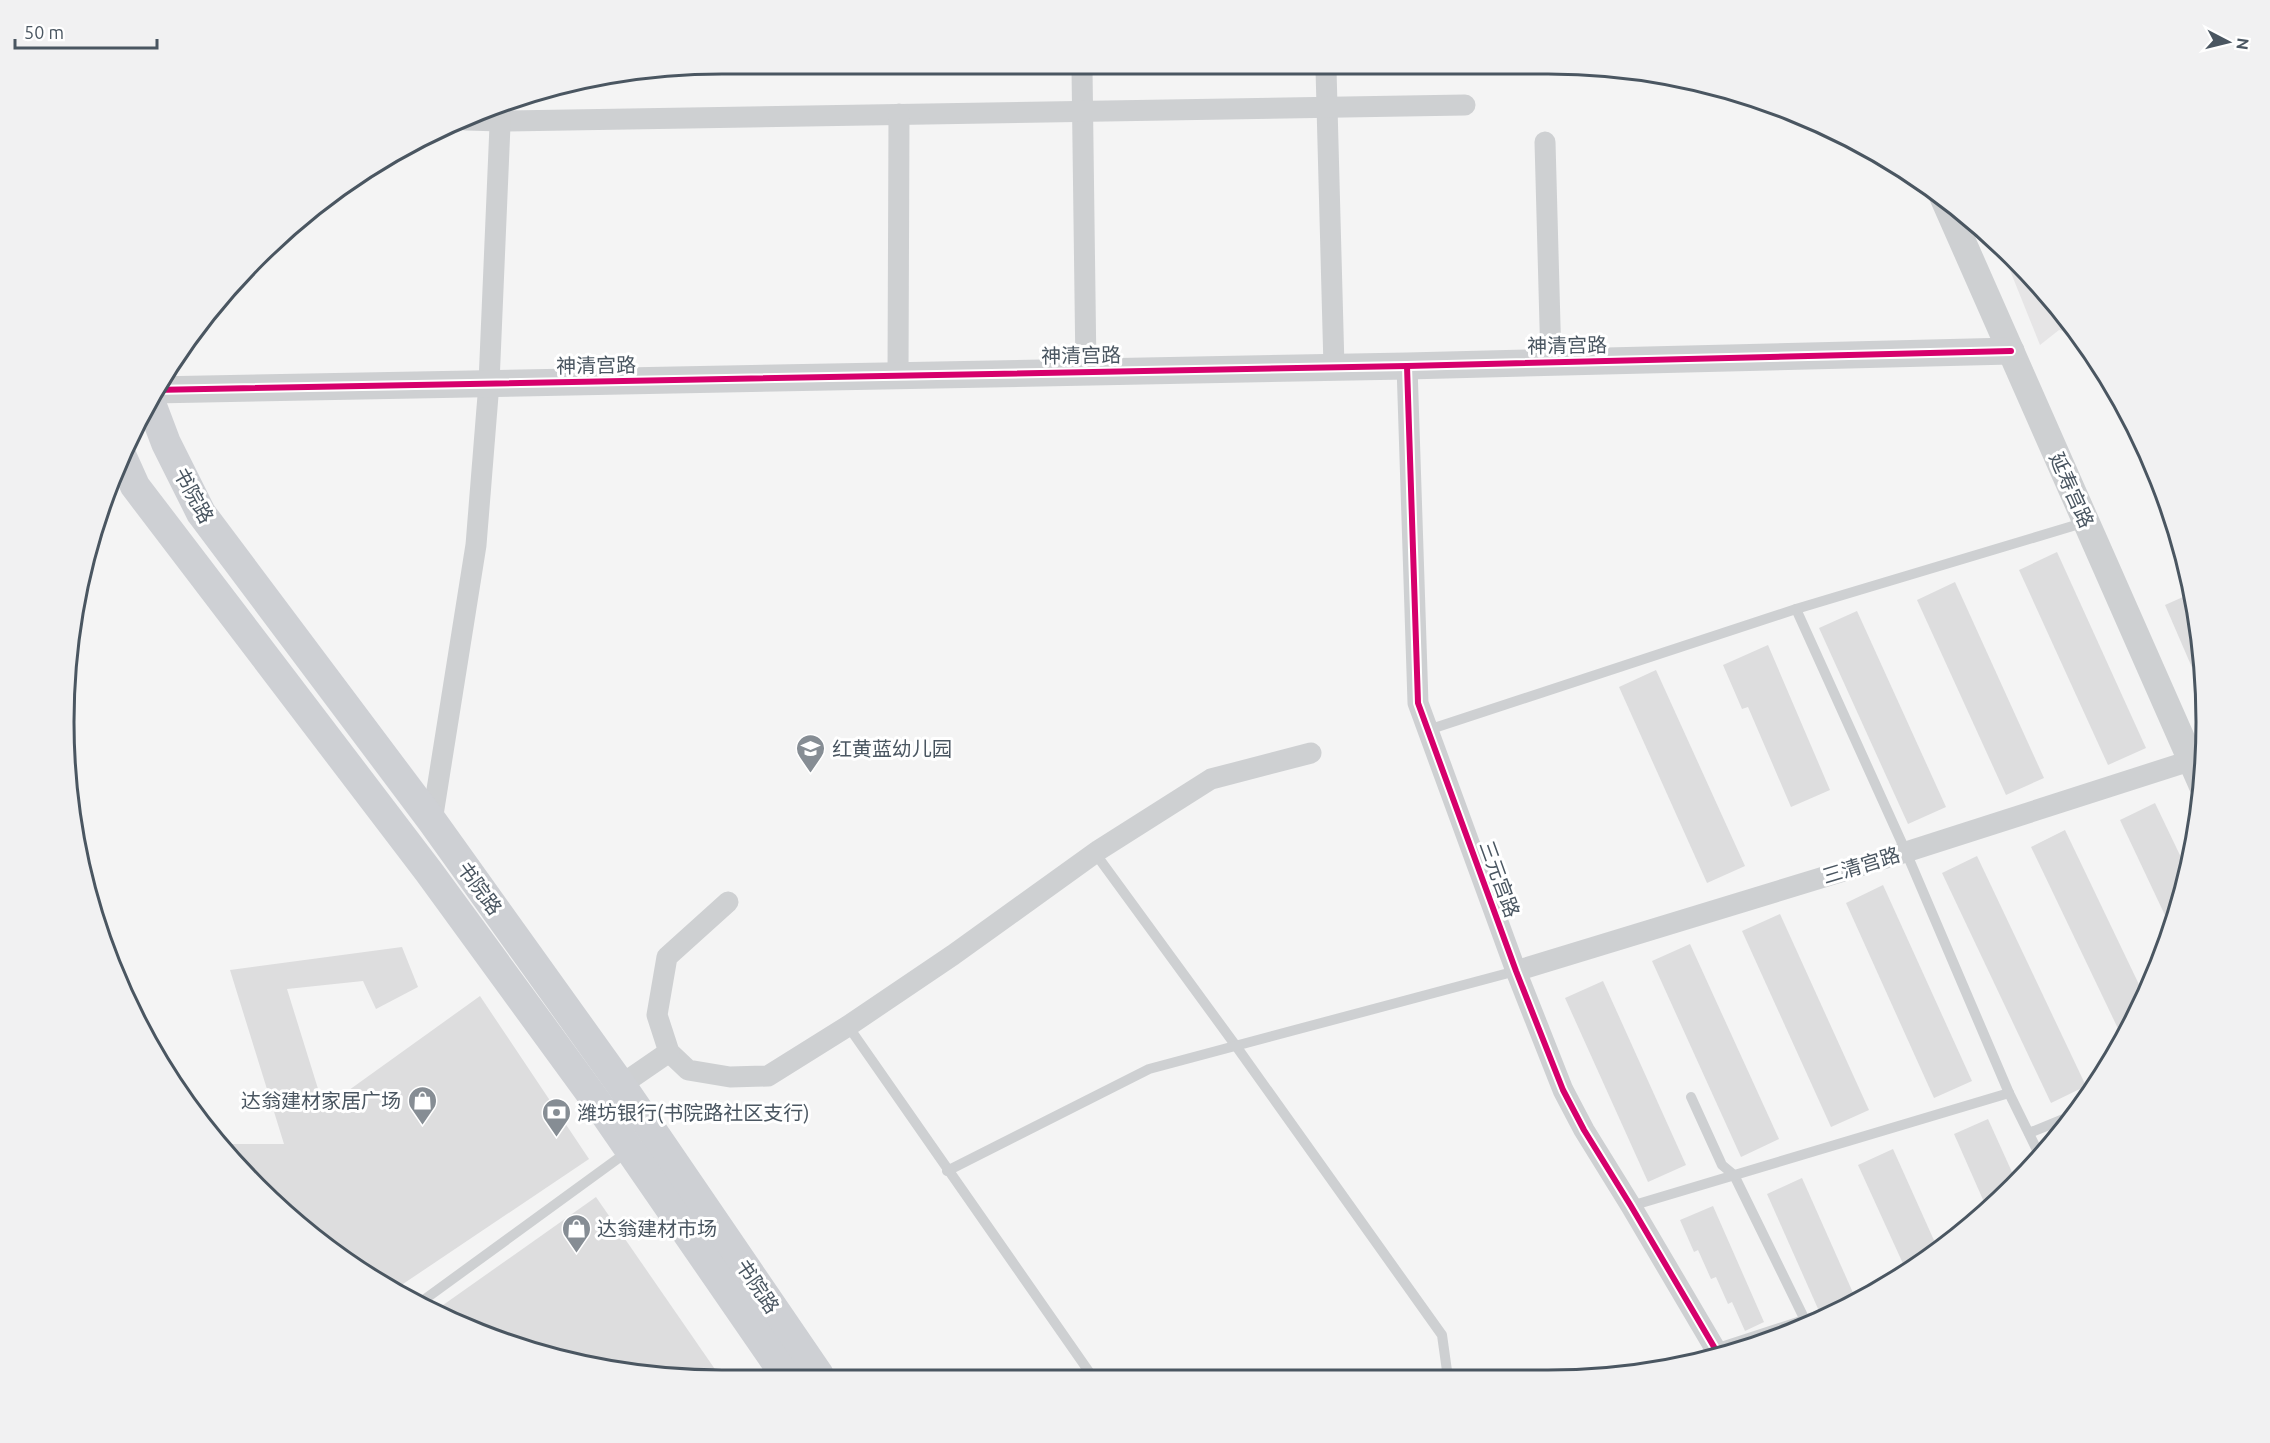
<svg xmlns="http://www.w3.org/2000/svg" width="2270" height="1443" font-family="Ubuntu,'Noto Sans SC',sans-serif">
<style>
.education{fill:#e6e5e6}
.building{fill:#ddddde}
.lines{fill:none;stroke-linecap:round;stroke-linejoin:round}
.service{stroke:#ced0d2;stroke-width:10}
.minor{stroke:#ced0d2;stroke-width:21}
.tertiary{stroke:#ced0d2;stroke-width:27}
.secondary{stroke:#ced0d4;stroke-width:30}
.cycleway-casing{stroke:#fff;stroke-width:10}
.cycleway{stroke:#d6006c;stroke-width:6}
.labels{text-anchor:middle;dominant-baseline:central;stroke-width:6;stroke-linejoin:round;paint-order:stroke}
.street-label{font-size:20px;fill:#4a5661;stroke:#fff}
.poi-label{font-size:20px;fill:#4a5661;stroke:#fff;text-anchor:start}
.rim{fill:none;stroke:#4a5661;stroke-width:3}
</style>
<rect width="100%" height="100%" fill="#f4f4f4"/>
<polygon class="education" points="2001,248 2044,288 2078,335 2059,330 2040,345"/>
<g class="building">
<polygon points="2057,552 2146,748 2108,765 2019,570"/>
<polygon points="1955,582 2044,778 2006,795 1917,600"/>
<polygon points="2192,593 2201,636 2203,693 2165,605"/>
<polygon points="1857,611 1946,807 1908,824 1819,628"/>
<polygon points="1768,645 1830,790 1791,807 1748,707 1742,709 1723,665"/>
<polygon points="1656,670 1745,866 1707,883 1619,687"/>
<polygon points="2155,803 2188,872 2184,892 2171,928 2120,820"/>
<polygon points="2065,830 2145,997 2139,1013 2123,1039 2031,847"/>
<polygon points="1977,856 2086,1086 2051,1103 1942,873"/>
<polygon points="1883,885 1972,1081 1934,1098 1846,903"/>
<polygon points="1780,914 1869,1110 1831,1127 1742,931"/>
<polygon points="1690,944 1779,1139 1741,1157 1652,961"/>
<polygon points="402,947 418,987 376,1009 363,981 287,989 324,1108 480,996 589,1159 397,1288 320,1244 227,1156 217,1144 284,1144 230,970"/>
<polygon points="1603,981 1686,1165 1648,1182 1565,998"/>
<polygon points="1988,1119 2016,1181 1988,1211 1954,1134"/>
<polygon points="1893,1149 1937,1247 1905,1268 1858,1165"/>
<polygon points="1802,1178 1854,1295 1819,1311 1767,1194"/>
<polygon points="596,1197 719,1375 636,1374 470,1330 436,1310"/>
<polygon points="1713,1206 1764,1322 1745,1331 1732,1302 1728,1304 1716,1277 1711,1279 1698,1250 1694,1252 1680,1220"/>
</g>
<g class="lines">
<g class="service">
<polyline points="1796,609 1906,852 2009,1093 2040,1156"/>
<polyline points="1428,730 1796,609 2086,522"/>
<polyline points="1095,853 1236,1046 1442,1335 1448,1378"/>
<polyline points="848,1026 1092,1376"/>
<polyline points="1691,1097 1722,1165 1734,1175 1805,1320"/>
<polyline points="2029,1133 2076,1114"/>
<polyline points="947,1171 1149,1069 1516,971"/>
<polyline points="1631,1206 2009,1093"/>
<polyline points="421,1302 627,1152"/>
<polyline points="1715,1349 1850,1305"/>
</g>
<g class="minor">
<polyline points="1082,69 1086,371"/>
<polyline points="1326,69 1334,367"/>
<polyline points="466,120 501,121 1465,105"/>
<polyline points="1545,142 1551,362"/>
<polyline points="1407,366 1418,703 1516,971 1563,1090 1584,1130 1631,1206 1720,1357"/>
<polyline points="898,375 899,114"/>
<polyline points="432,821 476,545 489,383 501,102"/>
<polyline points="728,902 667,957 657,1015 669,1052 688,1070 730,1077 768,1076 848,1026 953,955 1099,850 1211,779 1311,753"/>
<polyline points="1516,971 1906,852 2205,756"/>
<polyline points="621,1085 669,1052"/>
</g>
<g class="tertiary">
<polyline points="1942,195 2202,785"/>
<polyline points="153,390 1407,366 2011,351"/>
</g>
<g class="secondary">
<polyline points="149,398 166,443 201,513 432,821 621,1085 819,1375"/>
<polyline points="122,457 135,486 429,872 596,1101 785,1375"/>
</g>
<defs>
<g id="cycleway">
<polyline points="1407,366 1418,703 1516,971 1563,1090 1584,1130 1631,1206 1720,1357"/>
<polyline points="153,390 1407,366 2011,351"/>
</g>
</defs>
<use href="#cycleway" class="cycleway-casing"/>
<use href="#cycleway" class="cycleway"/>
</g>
<defs>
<symbol id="school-pin" viewBox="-11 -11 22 30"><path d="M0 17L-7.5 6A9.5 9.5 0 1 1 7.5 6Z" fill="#868d94" stroke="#fff"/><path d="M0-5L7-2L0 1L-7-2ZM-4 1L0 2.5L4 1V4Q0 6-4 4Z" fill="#fff"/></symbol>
<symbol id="shop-pin" viewBox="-11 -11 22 30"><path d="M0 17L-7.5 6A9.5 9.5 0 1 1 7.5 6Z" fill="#868d94" stroke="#fff"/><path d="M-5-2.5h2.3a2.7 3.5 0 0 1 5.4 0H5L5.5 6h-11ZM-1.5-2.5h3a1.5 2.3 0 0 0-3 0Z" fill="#fff"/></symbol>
<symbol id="bank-pin" viewBox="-11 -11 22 30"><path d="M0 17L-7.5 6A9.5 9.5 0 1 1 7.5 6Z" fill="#868d94" stroke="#fff"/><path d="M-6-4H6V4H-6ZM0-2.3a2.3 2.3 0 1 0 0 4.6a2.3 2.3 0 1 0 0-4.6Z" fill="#fff"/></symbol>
</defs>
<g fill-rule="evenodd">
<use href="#school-pin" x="794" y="732" width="33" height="45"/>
<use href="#shop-pin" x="406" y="1084" width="33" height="45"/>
<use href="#bank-pin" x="540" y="1096" width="33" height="45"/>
<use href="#shop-pin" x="560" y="1212" width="33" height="45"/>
</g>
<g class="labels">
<g class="street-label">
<text transform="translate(1567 345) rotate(-1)">神清宫路</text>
<text transform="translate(1081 355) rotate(-1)">神清宫路</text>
<text transform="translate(596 365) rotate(-1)">神清宫路</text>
<text transform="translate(2072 490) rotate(66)">延寿宫路</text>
<text transform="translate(194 495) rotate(61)">书院路</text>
<text transform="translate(1861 865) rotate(-17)">三清宫路</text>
<text transform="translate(1500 879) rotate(70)">三元宫路</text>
<text transform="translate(480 888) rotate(54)">书院路</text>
<text transform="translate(758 1286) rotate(56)">书院路</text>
</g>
<g class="poi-label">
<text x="832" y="748">红黄蓝幼儿园</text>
<text x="401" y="1100" text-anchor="end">达翁建材家居广场</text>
<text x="577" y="1112">潍坊银行(书院路社区支行)</text>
<text x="597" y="1228">达翁建材市场</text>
</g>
</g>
<path d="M0 0H2270V1443H0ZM722 74H1548A648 648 0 0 1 2196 722V722A648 648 0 0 1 1548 1370H722A648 648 0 0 1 74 722V722A648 648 0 0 1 722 74Z" fill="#f1f1f2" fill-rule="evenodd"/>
<path class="rim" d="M722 74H1548A648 648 0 0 1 2196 722V722A648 648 0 0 1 1548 1370H722A648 648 0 0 1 74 722V722A648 648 0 0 1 722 74Z"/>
<g transform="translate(2228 42) rotate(97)" stroke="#ffffff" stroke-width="4.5" paint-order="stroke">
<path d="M0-4.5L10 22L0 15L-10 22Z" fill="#4a5661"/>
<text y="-9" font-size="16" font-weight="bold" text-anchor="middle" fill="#4a5661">N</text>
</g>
<path d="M15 39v9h142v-9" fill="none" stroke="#4a5661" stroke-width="3"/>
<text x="24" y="39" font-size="18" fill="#4a5661" stroke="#ffffff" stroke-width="4.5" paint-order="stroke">50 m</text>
</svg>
